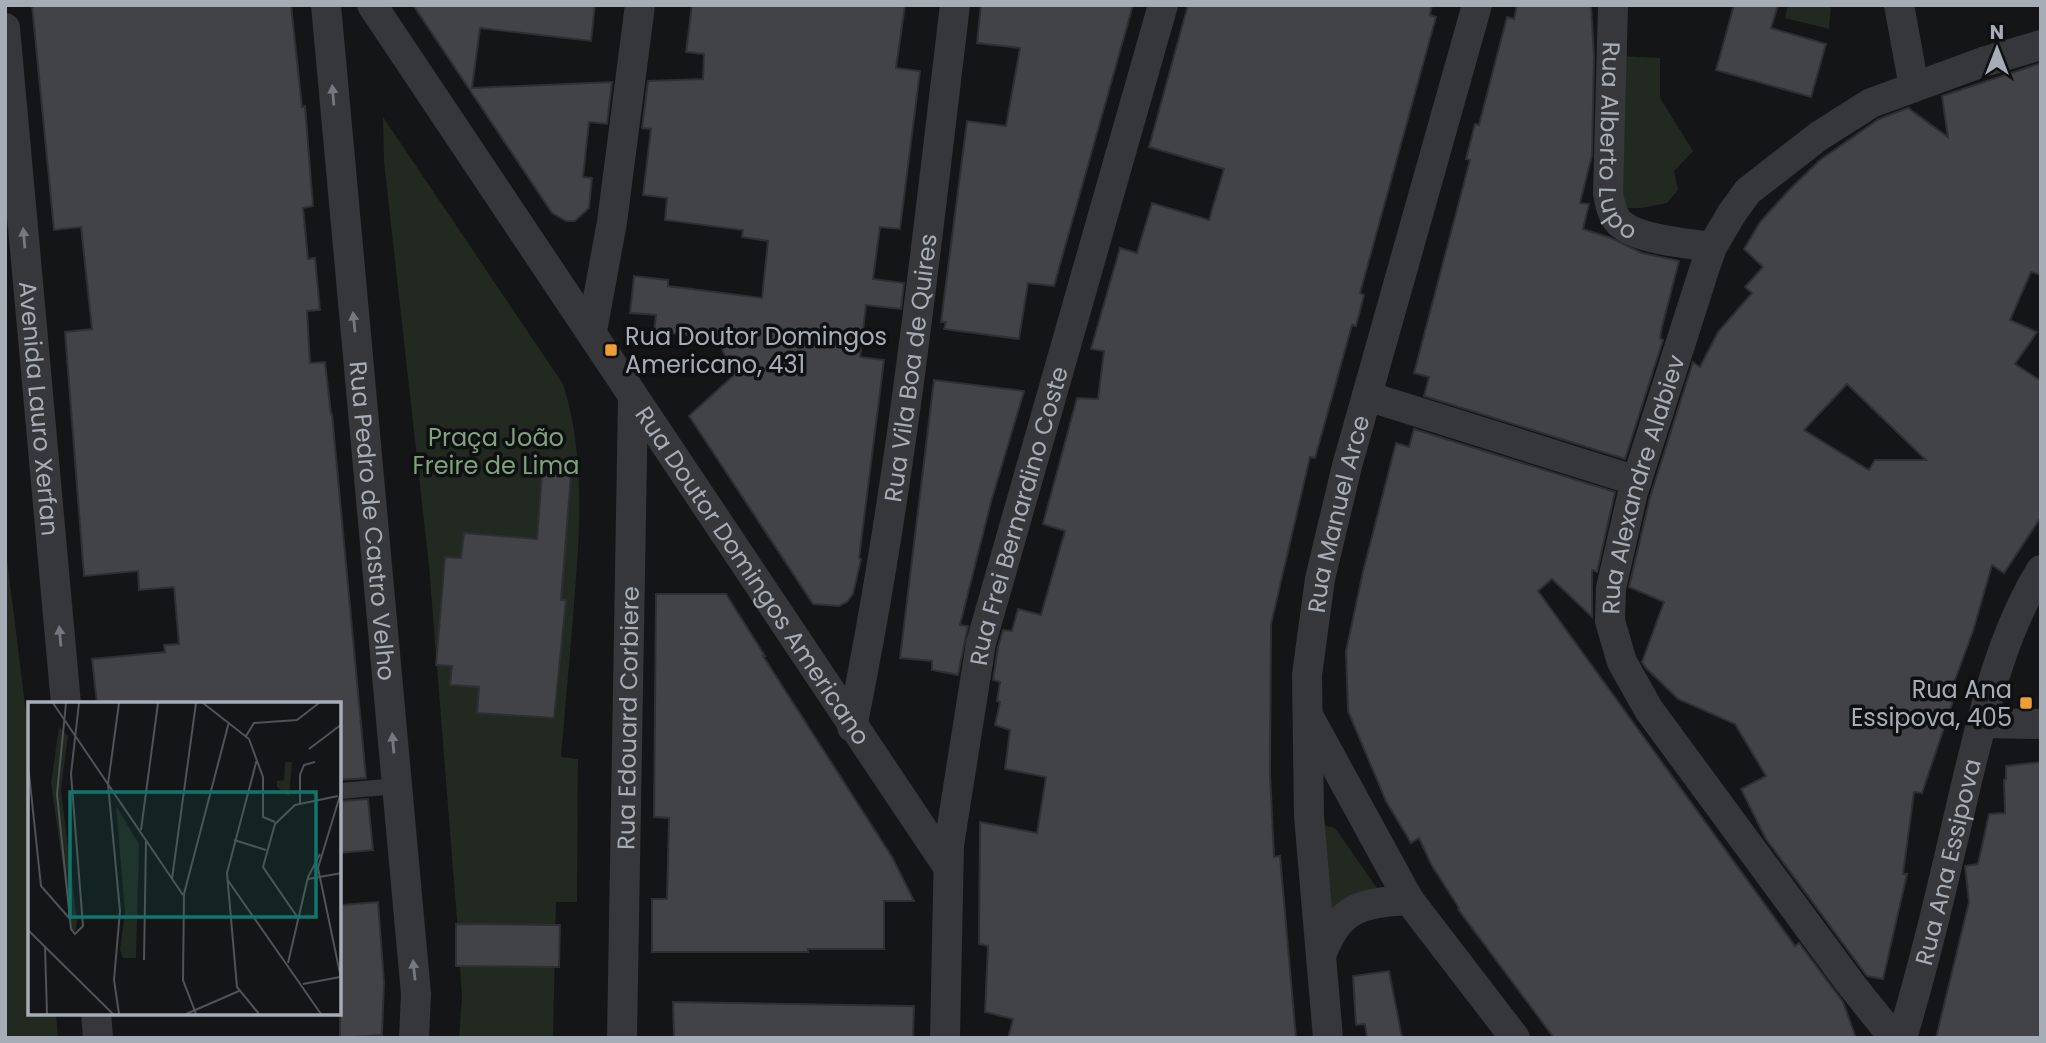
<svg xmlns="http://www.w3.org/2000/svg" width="2046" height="1043" font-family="Poppins,sans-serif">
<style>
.green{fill:#212921}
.building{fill:#414346;stroke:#2e2f32;stroke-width:2;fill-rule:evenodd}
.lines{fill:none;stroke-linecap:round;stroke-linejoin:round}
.lane{stroke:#36373b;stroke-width:16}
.street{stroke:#36373b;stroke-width:30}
.oneway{fill:#74787f}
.poi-dot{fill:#ed9f36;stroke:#0f1011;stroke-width:2.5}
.labels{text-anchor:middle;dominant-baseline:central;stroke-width:7;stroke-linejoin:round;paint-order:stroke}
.street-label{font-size:24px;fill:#a7adb6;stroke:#0f1011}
.poi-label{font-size:24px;fill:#a7adb6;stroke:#0f1011;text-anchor:start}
.park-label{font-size:24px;fill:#7fa17e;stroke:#0f1011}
.inset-road{fill:none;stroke:#4f5256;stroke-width:2}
.view{fill:#0f766e;fill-opacity:0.15;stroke:#0f766e;stroke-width:3.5}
.inset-edge{fill:none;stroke:#a7adb6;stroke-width:3.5}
</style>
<rect width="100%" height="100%" fill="#141516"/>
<g class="green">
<polygon points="1788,5 1831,5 1829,29 1785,18"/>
<polygon points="1619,56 1660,58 1660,98 1693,151 1674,171 1678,190 1667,203 1643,208 1620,208"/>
<path d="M383,117L563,384C587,458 579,542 573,618C569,665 565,711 561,757L578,759L577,902H556L553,1038H459L462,997L457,920L429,566L384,162Z"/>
<polygon points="5,543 30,745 30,1013 56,1013 58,1038 5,1038"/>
<polygon points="1318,824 1335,828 1384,898 1325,923"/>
</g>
<g class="building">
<polygon points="32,5 291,5 302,107 305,106 313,206 303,208 308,259 315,258 320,310 307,311 310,363 325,362 331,414 332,414 366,778 340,780 340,704 97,704 92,659 165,652 164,645 179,644 174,587 139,590 138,571 84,576 65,332 92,329 81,227 54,230"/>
<polygon points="413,5 595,5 591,41 480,28 472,88 612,82 607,124 589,122 583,177 592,178 589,208 575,221 566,221 552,213"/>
<polygon points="692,5 905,5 896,68 920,71 900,229 880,227 873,279 904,283 901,309 866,305 860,357 884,360 859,558 861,559 853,594 847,602 839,606 813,604 689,416 733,376 718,339 654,331 656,315 630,313 634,276 668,280 668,286 762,298 768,241 742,237 743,230 665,220 667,198 643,195 651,129 642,128 648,81 703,79 704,54 686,52"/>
<polygon points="981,5 1133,5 1054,286 1028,283 1019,339 944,329 946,322 941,322 967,121 1006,126 1020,48 977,43"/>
<polygon points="1188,5 1432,5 1430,15 1436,17 1360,293 1364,295 1356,326 1352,325 1315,458 1310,457 1271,624 1270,773 1274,857 1280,856 1296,1038 1008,1038 1013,1019 985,1012 988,946 979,944 980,822 1037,833 1046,777 1005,769 1010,730 995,725 1000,702 997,701 1000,682 993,680 998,647 1003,630 1012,631 1018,609 1041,615 1065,531 1043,524 1077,398 1098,399 1104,351 1091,349 1120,248 1137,253 1152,203 1209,220 1224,169 1149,147"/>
<polygon points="1517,5 1591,5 1594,57 1592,155 1580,203 1589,204 1583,229 1611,238 1642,253 1679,261 1662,327 1660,338 1663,340 1625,459 1424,396 1429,377 1414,373 1470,160 1466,159 1475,124 1479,125 1507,17 1514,19"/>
<polygon points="1734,5 1778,5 1771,28 1826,44 1811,97 1716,70"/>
<path d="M2041,63V275L2031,272L2010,320L2037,332L2015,364L2041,381V517L2004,573L1992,565L1973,631L1948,699L1953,701L1922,793L1914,792L1903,874H1907L1883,979L1867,976L1766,839L1741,789L1766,776L1735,724L1678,699L1646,668L1642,662L1664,602L1629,587L1650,497L1693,362L1700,367L1718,332L1752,293L1745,287L1763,267L1744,249L1760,222L1789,190L1820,160L1879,119L1908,108L1948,137L1942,96ZM1847,384L1926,460H1875L1869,470L1804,430Z"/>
<polygon points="934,380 1024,391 991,502 960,625 968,626 958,675 932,670 932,661 900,658"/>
<polygon points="1414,429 1615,492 1597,572 1592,570 1592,617 1552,579 1538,591 1795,946 1799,943 1843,1002 1856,1038 1554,1038 1458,909 1459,908 1431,864 1419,838 1411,843 1386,801 1348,711 1346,651 1363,572 1396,443 1409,447"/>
<polygon points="542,473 571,475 561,600 566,600 554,718 477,713 479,687 450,685 452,666 436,665 445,557 461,558 464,533 537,539"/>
<polygon points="656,594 726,594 765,656 763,656 892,857 914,901 884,901 884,949 808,949 808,952 652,952 652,899 667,899 669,818 654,817"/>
<polygon points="2041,762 2041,1038 1936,1038 1969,902 1965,866 1978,864 1989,814 2005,813 2004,780 2006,779 2006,766"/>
<polygon points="368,799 373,850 340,853 340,801"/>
<polygon points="378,902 384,982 382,1035 340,1038 340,905"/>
<polygon points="456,924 560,925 559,967 456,966"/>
<polygon points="1389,971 1402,1038 1367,1038 1365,1024 1356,1025 1353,976"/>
<polygon points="673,1002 914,1006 913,1038 674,1038"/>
</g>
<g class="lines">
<polyline class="lane" points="340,791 397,786"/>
<g class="street">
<path id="s1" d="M326,5L416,994L414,1038"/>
<path id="s2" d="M372,5L948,867"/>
<path id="s3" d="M1613,5L1608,193C1610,203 1611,212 1617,220C1633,240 1688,243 1712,247"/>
<polyline points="1899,5 1914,87"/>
<path id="s4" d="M5,28L66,704"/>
<polyline points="592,331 612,222 640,5"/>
<polyline points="1367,396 1637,481"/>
<polyline points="1310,719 1409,900 1515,1038"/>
<polyline points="1981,723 2041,724"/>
<path id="s5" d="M852,727C901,488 926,246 955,5"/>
<path d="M1321,956C1338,907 1361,903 1409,900"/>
<polyline points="96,1013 98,1038"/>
<path id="s6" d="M622,1038L633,398"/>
<path id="s7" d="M945,1038L949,845L981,643L1163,5"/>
<path id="s8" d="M1328,1038L1309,816L1307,675L1320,579L1347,466L1477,5"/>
<path id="s9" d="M1894,1038L1850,983L1649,710L1622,662L1610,621L1611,588L1633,492L1705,267L1712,247L1732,213L1748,191L1819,136L1871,103L1983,62L2041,45"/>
<path id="s10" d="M1902,1038C1927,955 1946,870 1966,785C1984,712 2001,635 2041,570"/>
</g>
</g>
<defs><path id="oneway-solid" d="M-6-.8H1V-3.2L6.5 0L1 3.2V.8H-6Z" transform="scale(1.75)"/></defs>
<g class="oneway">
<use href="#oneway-solid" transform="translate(333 95) rotate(-95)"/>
<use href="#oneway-solid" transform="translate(24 238) rotate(-95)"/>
<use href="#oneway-solid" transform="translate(354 322) rotate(-96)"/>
<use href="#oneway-solid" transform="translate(60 636) rotate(-95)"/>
<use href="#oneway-solid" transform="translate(393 743) rotate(-95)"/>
<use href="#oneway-solid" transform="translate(414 970) rotate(-96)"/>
</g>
<g class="poi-dot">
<rect x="604" y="343" width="14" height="14" rx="3.5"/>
<rect x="2019" y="696" width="14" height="14" rx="3.5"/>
</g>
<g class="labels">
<g class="street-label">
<text stroke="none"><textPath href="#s3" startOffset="138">Rua Alberto Lupo</textPath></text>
<text stroke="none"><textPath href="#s5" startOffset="364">Rua Vila Boa de Quires</textPath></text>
<text stroke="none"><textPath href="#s4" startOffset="382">Avenida Lauro Xerfan</textPath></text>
<text stroke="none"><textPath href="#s9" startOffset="648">Rua Alexandre Alabiev</textPath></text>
<text stroke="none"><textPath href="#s8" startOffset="528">Rua Manuel Arce</textPath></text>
<text stroke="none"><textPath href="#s7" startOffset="530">Rua Frei Bernardino Coste</textPath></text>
<text stroke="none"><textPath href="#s1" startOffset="518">Rua Pedro de Castro Velho</textPath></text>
<text stroke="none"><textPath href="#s2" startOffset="686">Rua Doutor Domingos Americano</textPath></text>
<text stroke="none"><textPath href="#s6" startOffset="320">Rua Edouard Corbiere</textPath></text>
<text stroke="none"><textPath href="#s10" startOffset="182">Rua Ana Essipova</textPath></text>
</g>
<g class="poi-label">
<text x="625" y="336">Rua Doutor Domingos<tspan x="625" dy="28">Americano, 431</tspan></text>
<text x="2012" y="689" text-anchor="end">Rua Ana<tspan x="2012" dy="28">Essipova, 405</tspan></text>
</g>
<g class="park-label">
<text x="496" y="437">Praça João<tspan x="496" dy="28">Freire de Lima</tspan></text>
</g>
</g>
<g transform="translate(28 702)">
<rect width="313" height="313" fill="#141516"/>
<path d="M31,25L40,34L33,88L49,218L48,228L44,230L23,81ZM257,60H264L261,94L249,85V79L256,78ZM88,104L111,142L108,256H95L92,248L97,210Z" fill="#212921"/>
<path class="inset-road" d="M25,1L155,193M38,1L29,92L43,227L47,232L55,224L43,72L51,1M91,1L80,82L92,209L86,278L91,312M175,1L221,37L235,75V115L247,120M218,34L226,21L269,18L291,1M281,47L314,22M229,57L199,171L209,285L231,312M0,62L13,184L42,217M314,87L290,166L314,281M272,101V73L276,63L287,60M113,128L130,1M206,138L238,148M144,177L168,1M199,177L293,312M280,177L314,171M270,216L235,165L247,122L267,103L310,94M0,228L85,312M17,245L19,312M116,258L118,139M260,261L280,175L292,152M275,282L312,275M158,312L211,289M168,312L155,278L156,192L201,20"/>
<path class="view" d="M42,90H288V215H42Z"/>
<rect width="313" height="313" class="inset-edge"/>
</g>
<rect width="2046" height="1043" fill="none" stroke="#a7adb6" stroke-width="14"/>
<g transform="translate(1997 49)" stroke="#0f1011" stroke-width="5" paint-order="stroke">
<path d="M0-5L12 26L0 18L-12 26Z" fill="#a7adb6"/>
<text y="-10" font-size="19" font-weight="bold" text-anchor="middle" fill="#a7adb6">N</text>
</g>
</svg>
